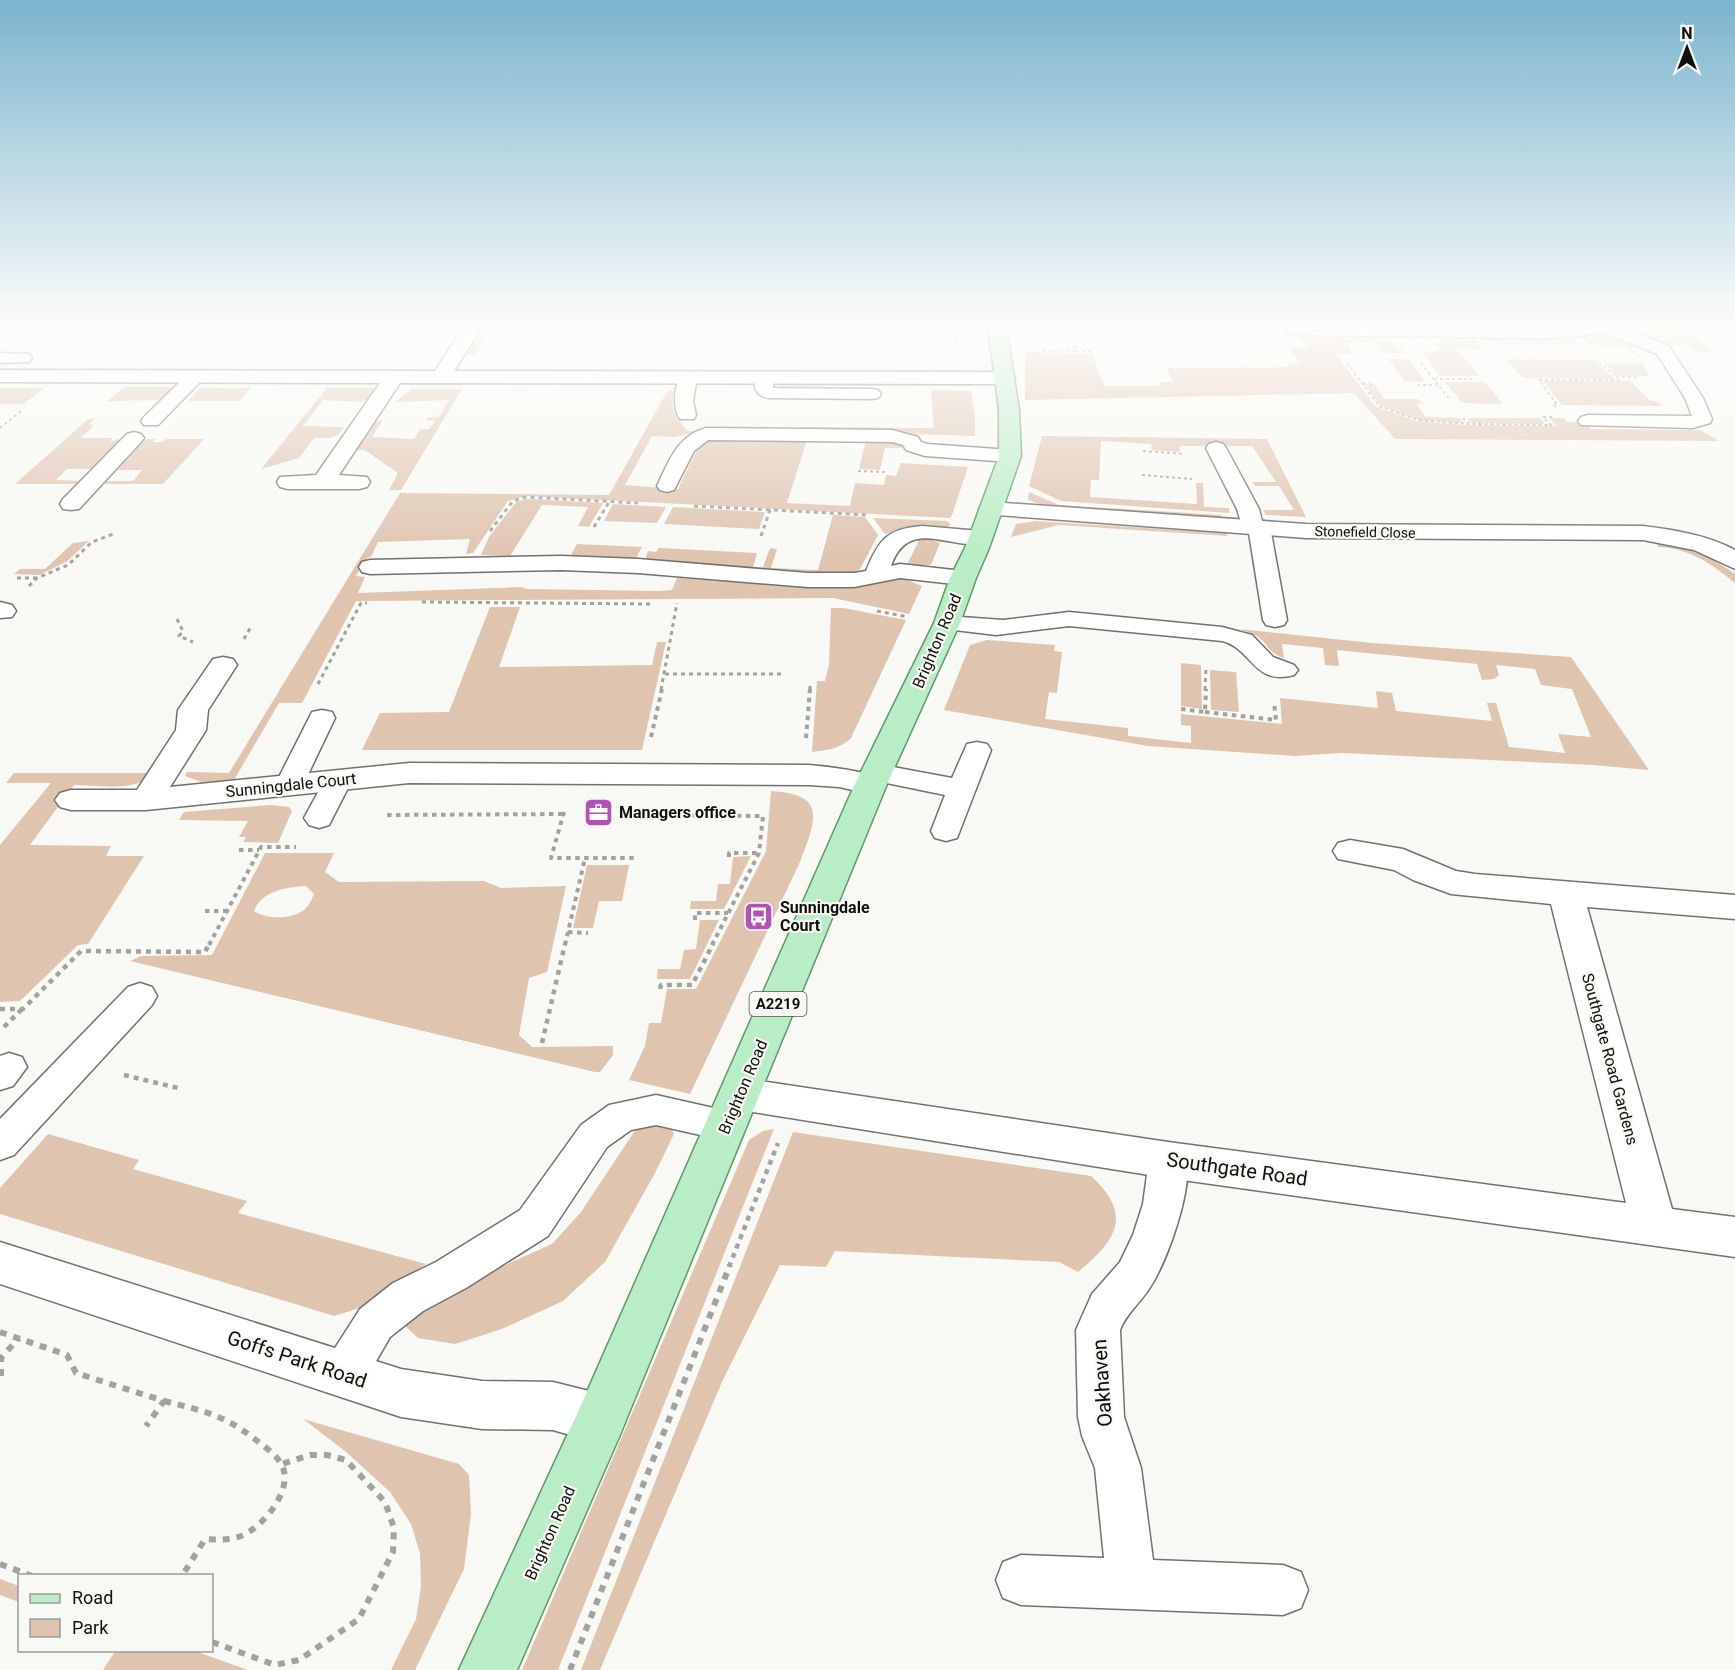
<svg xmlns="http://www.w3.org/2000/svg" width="1735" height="1670" font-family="Roboto,sans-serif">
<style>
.green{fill:#dfc4b0;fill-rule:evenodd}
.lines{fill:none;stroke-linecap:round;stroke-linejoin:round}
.lane-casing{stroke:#71726e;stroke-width:3}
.street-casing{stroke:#71726e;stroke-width:3}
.primary-casing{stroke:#60986c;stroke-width:3}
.path-far4{stroke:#a2a29e;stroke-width:2;stroke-dasharray:3 3;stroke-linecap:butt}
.path-far3{stroke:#a2a29e;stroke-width:3;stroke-dasharray:4 4;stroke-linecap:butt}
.path-far2{stroke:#a2a29e;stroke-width:4;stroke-dasharray:4.5 4.5;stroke-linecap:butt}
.path-far1{stroke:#a2a29e;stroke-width:4.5;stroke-dasharray:5 5;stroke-linecap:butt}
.path{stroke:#a2a29e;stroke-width:6;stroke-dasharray:7 7;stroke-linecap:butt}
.lane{fill:#fff;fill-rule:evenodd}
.street{fill:#fff;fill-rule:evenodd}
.primary{fill:#b9edc5;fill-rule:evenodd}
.labels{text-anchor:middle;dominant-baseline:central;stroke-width:4.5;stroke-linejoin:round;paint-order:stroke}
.far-street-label{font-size:14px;fill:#10100e;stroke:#f8f9f4}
.shield{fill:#f8f9f4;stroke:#565653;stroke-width:1.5}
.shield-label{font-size:15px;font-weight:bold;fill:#10100e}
.street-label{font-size:16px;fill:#10100e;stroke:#f8f9f4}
.poi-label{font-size:16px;font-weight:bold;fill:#10100e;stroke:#f8f9f4;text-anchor:start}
.near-street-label{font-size:20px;fill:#10100e;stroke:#f8f9f4}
</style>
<rect width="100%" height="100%" fill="#f8f9f4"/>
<g class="green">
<polygon points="489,326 494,326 475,355 463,355 479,330"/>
<polygon points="1647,326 1684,326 1712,352 1696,351 1691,346 1660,344 1636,333 1634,330 1641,330"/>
<path d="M1300,337C1332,337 1381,329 1405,353H1384L1376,343H1347L1353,354H1336L1375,406L1416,421L1466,425L1556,426L1549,418H1563L1567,422H1584L1591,429L1700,430L1719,441L1395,439L1354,393L1025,400V351L1057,354L1092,353L1104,386H1160L1159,382H1173L1166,368L1290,367L1288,364L1299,363L1289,348H1307Z"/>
<path d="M1582,337C1608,335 1626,338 1642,360L1624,346L1591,345Z"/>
<polygon points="1451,338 1474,338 1483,349 1457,349 1480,376 1440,376 1421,351 1441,351 1436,345 1438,342"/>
<polygon points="1480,338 1575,338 1578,342 1573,342 1576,345 1501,345 1497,341 1483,341"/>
<polygon points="1388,359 1409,359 1426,382 1405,381"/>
<polygon points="1505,359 1594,360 1615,379 1523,378"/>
<polygon points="1604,363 1643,363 1648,374 1647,376 1618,376"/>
<polygon points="1543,381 1630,381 1651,401 1657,401 1663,406 1562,405"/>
<polygon points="1445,382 1485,382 1503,404 1462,403"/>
<polygon points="783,383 968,383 975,386 781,386"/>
<polygon points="1365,385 1375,385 1384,399 1418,399 1422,403 1416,404 1426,417 1460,418 1464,423 1419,420 1381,406"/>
<polygon points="124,387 176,387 162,400 108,401"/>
<polygon points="0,388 44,388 24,404 0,404"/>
<polygon points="200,388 251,388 239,401 188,401"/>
<path d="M327,388H375L368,399L363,402L323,400L303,426L344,427C337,440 328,438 314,438L299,458L261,469Z"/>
<polygon points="411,389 462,389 401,490 389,490 398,473 365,450 357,450 376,422 383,420 372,437 414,439 420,429 429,429 435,421 426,420 427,418 439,417 449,400 395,402"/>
<path d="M668,390L674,391C669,410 676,418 688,431H700L676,437L652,436L625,485L678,489L700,444L706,440L808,437L787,503L850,506L855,483L884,485L886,475L896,476L901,463L968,467L952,515L950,518L527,496L508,501L473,553L466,554L470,539L378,542L371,557L367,558L356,576L365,577L358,593L521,587L527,589L659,591L672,590L677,578L821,587L905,579L922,586L909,614L833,598L356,601L302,703H279L234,780L201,782L185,776L187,772L229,773L400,493L609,495Z"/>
<polygon points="931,390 971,391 975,417 975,436 803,431 804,427 934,428"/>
<polygon points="95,418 89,424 94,425 81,438 112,438 110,442 123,438 92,469 67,469 56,480 80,481 77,484 15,484 87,420"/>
<polygon points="1467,418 1540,418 1545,424 1471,423"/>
<polygon points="1042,436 1267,439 1306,517 1265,515 1264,510 1294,510 1279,486 1255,486 1252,482 1276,482 1252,446 1180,446 1179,452 1152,450 1151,444 1101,441 1099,480 1091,480 1090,497 1197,504 1196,483 1203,483 1204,507 1229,508 1229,513 1061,501 1029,486"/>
<polygon points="146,439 155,439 152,442 162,442 166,439 204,439 163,484 104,484 107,481 133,481 142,470 118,470"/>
<polygon points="866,440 903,441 902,448 885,448 880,470 859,469"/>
<polygon points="1029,492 1059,505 1222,515 1219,519 1053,508 1028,500"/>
<polygon points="526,499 603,503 589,527 578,526 588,507 542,505 510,556 481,555 489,537 516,502"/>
<polygon points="613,504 666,507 657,523 604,521"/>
<polygon points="673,507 764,512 765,512 759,529 664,524"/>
<path d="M833,515L865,517L878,535L860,569C843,583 784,572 762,570L770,548L777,549L771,568L818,570Z"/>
<polygon points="873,518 947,521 951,525 944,528 906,528 885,534"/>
<polygon points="1036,521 1227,533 1227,536 1059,525 1011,537 1016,524"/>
<polygon points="919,540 932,540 940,543 931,565 907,565"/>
<polygon points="89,541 66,562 39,575 14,574 20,569 45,569 73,543"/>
<path d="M1657,542C1686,546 1712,557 1735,574V583C1712,564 1689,548 1658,547Z"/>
<polygon points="577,544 642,547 635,560 570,557"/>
<polygon points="659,548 757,553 753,568 645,560 648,551 656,552"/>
<polygon points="490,607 520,607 499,667 652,665 657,642 666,642 642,750 362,750 380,713 449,712"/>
<path d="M831,608H843L906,620L851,738C840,749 827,750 812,752L817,681H825L829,665Z"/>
<path d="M1240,629L1372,643L1571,657L1649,770L1593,765L1342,753L1295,756L1148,746L944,710L970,645L987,640L1055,645L1054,651L1062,652L1057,693L1049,692L1045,719L1128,728V736L1191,743V726L1181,725V714L1282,724L1280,698L1378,708L1376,691L1392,693L1396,711L1492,721L1487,703H1496L1509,747L1565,753L1558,734L1591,737L1572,689L1541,685L1535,669L1496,665L1499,675L1494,679L1482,680L1477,664L1337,650L1339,666L1325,665L1323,648L1282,644L1284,658C1270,653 1271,650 1262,640C1256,634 1247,632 1240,629Z"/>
<polygon points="1181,663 1201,665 1202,709 1181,706"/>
<polygon points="1210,670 1236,672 1239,712 1211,710"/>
<path d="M14,773H148L149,777C131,792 96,785 74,785L30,845L111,846L106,856H144L88,944L78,945L20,1001L0,1002V845L51,783H6Z"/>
<path d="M771,791C829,794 815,822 800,862L690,1094L629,1080L645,1046L649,1023H661L667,989H696L766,851Z"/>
<polygon points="271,805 289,807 292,811 278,843 243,842 246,837 239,837 248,821 179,820 184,812"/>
<path d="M265,853H334L325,872L339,882L484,881L501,888L566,886L547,972L529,978L519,1035L532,1047L613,1046V1055L600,1072H595L130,961L141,956L212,955ZM306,886L314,894C312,898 310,904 307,907C296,920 267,920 254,911C261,891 287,887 306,886Z"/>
<polygon points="751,856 724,909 690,909 691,901 716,901 718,884 730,884 733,857"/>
<polygon points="587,865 629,865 622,901 599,901 593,928 573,928"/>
<polygon points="700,920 719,920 690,979 657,979 658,969 680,969 684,950 696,949"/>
<polygon points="659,1122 671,1127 674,1134 654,1175 605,1262 563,1301 502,1329 455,1344 418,1338 405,1326 407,1316 428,1300 552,1244 581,1212 634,1132 646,1124"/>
<polygon points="774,1129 558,1670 522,1670 749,1140 763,1131"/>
<path d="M793,1132L1091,1176C1134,1215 1116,1241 1078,1272L1059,1262L835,1251L826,1267L780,1265L722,1382L600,1670H581Z"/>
<polygon points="48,1134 139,1160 133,1169 247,1201 238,1213 426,1264 363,1307 334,1316 0,1214 0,1188"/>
<polygon points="303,1419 459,1464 469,1475 471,1514 464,1569 415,1670 391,1670 416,1619 421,1587 420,1553 411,1524 390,1492 345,1451"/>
<polygon points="0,1579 19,1586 19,1602 0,1595"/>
<polygon points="116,1650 195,1651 248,1670 103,1670"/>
</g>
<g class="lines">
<defs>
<g id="lane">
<polygon points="1599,326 1617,326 1669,346 1703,398 1712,419 1710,423 1693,428 1581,425 1578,421 1581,417 1588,415 1692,416 1685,398 1657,354 1600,331"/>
<polygon points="0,353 29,354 32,358 29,362 0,363"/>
<polygon points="196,371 202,372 205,376 202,380 158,425 144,425 141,421 144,417 190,372"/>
<path d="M688,373L694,374L697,378L693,401L696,415L694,419H680C672,407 674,386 682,374Z"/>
<path d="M765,373L771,374L774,378L773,388L872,389L878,390L881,394L878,398L872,399L768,398C755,395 751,386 759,374Z"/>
<path d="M706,428L892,430L918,437L921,442L927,444L1010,450L1017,452L1020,456L1017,460L1010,462L925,456L906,450L903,445L892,442L708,440L694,451L674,490L667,492L660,490L657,486C669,461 677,436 706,428Z"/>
<polygon points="134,432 141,434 144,438 141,442 79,509 71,510 63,509 60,504 63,499 127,434"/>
<polygon points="1216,442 1223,444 1226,448 1259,509 1262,521 1267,522 1270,527 1287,620 1284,625 1275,627 1266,625 1263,620 1249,533 1244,532 1237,509 1206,448 1209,444"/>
<path d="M922,526L980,531L988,533L991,538L988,543C952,552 909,515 891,566L900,564L963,571L971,573L975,578L971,583L963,585L900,578L854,587H808L638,573L561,570L370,574L362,572L359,567L362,562L370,560L561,556L638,559L808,573H854L866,571C879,539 887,529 922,526Z"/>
<path d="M1069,612L1222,627L1252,635L1273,657L1294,665L1298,670L1294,675C1253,686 1252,648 1222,641L1069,626L996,635L938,628L935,623L938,618L947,616L1003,620Z"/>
<polygon points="322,710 332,712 335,718 303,785 299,791 289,794 279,791 275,785 309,718 312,712"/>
<polygon points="977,742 987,744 991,750 957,838 946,841 935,838 931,831 945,795 867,779 863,773 867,767 877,764 952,778 967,744"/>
<polygon points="338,771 348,774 352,780 329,825 319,828 309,825 304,818 328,774"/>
<polygon points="140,983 152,987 157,996 152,1005 14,1155 0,1160 0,1119 128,987"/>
<polygon points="9,1053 22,1057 27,1067 13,1086 0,1090 0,1056"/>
<polygon points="656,1095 740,1114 746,1125 740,1136 727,1141 656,1125 631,1130 607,1147 548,1236 466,1288 423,1311 390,1337 360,1389 344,1395 328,1389 322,1374 328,1359 360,1309 393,1283 436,1262 520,1210 581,1125 609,1105"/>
<path d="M1168,1144L1182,1148C1184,1152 1187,1157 1187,1161C1191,1194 1167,1262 1149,1289C1140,1303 1126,1314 1120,1330L1124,1417L1141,1468L1153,1560L1283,1565L1301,1572L1308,1590L1301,1608L1283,1615L1021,1605L1003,1598L996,1580L1003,1562L1021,1555L1104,1558L1095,1468L1082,1436L1078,1417L1076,1330L1092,1294L1120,1262L1133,1235L1143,1204L1149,1160L1154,1148Z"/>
</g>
<g id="street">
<polygon points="464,326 482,326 454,371 1005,372 1012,374 1015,378 1012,382 1005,384 400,383 339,475 367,477 370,482 367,487 359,489 288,489 280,487 277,482 280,477 316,475 380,383 0,382 0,370 435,371"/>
<polygon points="1295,326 1620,326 1617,330 1579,336 1542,338 1290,335 1287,331 1290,327"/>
<path d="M991,502L1306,524L1643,526C1675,530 1707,535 1735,550V569L1694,550L1643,540L1306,538L983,514L979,509L983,504Z"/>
<polygon points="0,602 12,605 16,611 12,617 0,618"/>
<path d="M223,657L233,659L237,665L208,710L206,730L170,787L409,763L809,765C834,767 858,771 882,777L887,784L882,791L871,794L839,787L809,785L409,783L146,810H71L60,807L55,800L60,793L71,790H137L176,730L178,710L213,659Z"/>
<polygon points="1350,840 1403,849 1456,871 1475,874 1735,895 1735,919 1587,907 1672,1209 1735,1217 1735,1257 1168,1178 740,1110 726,1106 720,1094 726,1082 740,1078 1168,1142 1626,1203 1551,904 1451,894 1413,880 1394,870 1338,859 1333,851 1338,843"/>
<polygon points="0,1242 401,1369 482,1381 553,1382 601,1394 619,1401 626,1419 619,1437 601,1444 553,1430 482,1429 401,1417 0,1284"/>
</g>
<polygon id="primary" points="988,326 1006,326 1019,410 1021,456 989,548 976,578 960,623 887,784 619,1437 517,1670 459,1670 583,1401 855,784 934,623 950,578 965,548 999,456 999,410"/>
</defs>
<use href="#lane" class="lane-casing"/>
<use href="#street" class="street-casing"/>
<use href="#primary" class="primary-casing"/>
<g class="path-far4">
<polyline points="1185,331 1189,339"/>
<polyline points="923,335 956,335 957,346"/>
<polyline points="1037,349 1051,352 1076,351 1069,333 1084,331"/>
<polyline points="1076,351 1091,351"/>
<polyline points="1599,362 1617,377"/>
<polyline points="1347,363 1379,406 1418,420 1469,424"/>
<polyline points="1421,363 1450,400"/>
<polyline points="1434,379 1473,379"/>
<polyline points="1363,384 1374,384"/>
<polyline points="1417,385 1438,385"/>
<polyline points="1556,407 1553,404 1556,403 1539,380 1620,380 1617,377 1639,377"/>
<polyline points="1463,418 1469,424 1551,425 1543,417 1553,417"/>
<polyline points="0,428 22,410"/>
<polyline points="1143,451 1184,454"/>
<polyline points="858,471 884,472 885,469"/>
<polyline points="1142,475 1192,479"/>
</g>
<g class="path-far3">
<polyline points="694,506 869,515"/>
<polyline points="594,527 609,502"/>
<polyline points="490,531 513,501 526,497 638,503"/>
<polyline points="761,536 770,510"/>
<polyline points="17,578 36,578"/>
<polyline points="29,586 37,578 68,565 92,542 116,533"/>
<polyline points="422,602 652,604"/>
<polyline points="877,611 908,617"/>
<polyline points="177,619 183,631 179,636 193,642"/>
<polyline points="244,639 252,625"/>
<polyline points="665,674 783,674"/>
<polyline points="318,684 361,603 367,603"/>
<polyline points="661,690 677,603"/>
<polyline points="810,690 810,686"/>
<polyline points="1205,690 1206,667"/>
</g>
<g class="path-far2">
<polyline points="1181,709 1205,712 1206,689"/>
<polyline points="1205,712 1276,720 1274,702"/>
<polyline points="651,737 662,689"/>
<polyline points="806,738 810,689"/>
<polyline points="634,811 633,815 763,816"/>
<polyline points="564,812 551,858 635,858"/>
<polyline points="387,815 563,814"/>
<polyline points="239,850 259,850"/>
<polyline points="729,857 729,853 759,853"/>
<polyline points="205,911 227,911"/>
<polyline points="695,920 695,913 728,913"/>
<polyline points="568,932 588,933"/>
<polyline points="209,945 261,847 296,847"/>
<polyline points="565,945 585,858"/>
<polyline points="712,945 759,853 763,816"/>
</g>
<g class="path-far1">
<polyline points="660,989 661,985 692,985 713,944"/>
<polyline points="0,1009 23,1009 81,951 205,952 209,944"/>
<polyline points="4,1027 22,1009"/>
<polyline points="542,1043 565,944"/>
<polyline points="124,1075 182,1089"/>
<polyline points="729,1267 778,1143"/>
</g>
<g class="path">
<polyline points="0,1332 67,1355 76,1373 164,1401 146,1426"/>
<polyline points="1,1376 1,1358 19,1338"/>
<path d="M164,1401C203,1411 223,1414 256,1440C264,1446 274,1453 280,1462C297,1486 264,1527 241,1536C229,1540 218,1540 205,1539L182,1576"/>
<polyline points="0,1564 32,1576"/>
<polyline points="212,1642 275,1665 299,1660 359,1619 393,1552 394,1528 385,1502 346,1460 327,1455 310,1455 282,1464"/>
<polyline points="570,1670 730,1265"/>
</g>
<use href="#lane" class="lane"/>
<use href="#street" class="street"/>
<use href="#primary" class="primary"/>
</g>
<linearGradient id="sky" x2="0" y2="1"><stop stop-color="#7bb4ce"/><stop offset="0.58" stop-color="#fcfcfa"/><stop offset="1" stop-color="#fcfcfa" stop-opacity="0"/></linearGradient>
<rect width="1735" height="559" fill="url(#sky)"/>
<defs>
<symbol id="office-square" viewBox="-11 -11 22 22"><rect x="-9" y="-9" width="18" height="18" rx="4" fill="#b451b8" stroke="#f8f9f4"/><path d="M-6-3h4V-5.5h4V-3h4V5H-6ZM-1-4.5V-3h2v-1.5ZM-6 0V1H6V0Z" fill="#fff"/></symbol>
<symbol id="bus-square" viewBox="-11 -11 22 22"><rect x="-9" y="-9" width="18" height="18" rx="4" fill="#b451b8" stroke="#f8f9f4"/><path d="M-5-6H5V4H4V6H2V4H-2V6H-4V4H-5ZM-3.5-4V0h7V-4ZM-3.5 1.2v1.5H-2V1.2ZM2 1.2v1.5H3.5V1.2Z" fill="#fff"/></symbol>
</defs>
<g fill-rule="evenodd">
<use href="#office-square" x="582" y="796" width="33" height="33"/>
<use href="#bus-square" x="742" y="900" width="33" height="33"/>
</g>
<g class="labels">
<g class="far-street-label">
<text transform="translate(1365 532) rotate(1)">Stonefield Close</text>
</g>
<rect class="shield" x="749.5" y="992" width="57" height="24" rx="4.5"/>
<g class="shield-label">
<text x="778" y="1004">A2219</text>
</g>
<g class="street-label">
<text transform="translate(937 641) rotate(-67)">Brighton Road</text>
<text transform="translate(291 785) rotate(-6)">Sunningdale Court</text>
<text transform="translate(1610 1059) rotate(75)">Southgate Road Gardens</text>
<text transform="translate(743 1087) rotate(-67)">Brighton Road</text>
<text transform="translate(550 1533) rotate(-66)">Brighton Road</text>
</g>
<g class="poi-label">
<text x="619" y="812">Managers office</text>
<text x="780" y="907">Sunningdale<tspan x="780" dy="18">Court</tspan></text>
</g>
<g class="near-street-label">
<text transform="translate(1237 1169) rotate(8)">Southgate Road</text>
<text transform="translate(297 1359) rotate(18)">Goffs Park Road</text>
<text transform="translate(1102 1383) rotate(-94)">Oakhaven</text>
</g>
</g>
<rect x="18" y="1574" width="195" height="78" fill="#f8f9f4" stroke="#9b9c98" stroke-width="1.5"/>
<rect x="30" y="1594" width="30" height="9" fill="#b9edc5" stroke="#9b9c98" stroke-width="1.5"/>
<text x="72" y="1604" font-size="18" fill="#10100e">Road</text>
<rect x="30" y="1619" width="30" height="18" fill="#dfc4b0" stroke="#9b9c98" stroke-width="1.5"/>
<text x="72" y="1634" font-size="18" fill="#10100e">Park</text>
<g transform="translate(1687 48)" stroke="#f8f9f4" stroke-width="4.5" paint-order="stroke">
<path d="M0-4.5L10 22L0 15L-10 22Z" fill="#10100e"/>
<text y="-9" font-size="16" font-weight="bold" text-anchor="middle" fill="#10100e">N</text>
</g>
</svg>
